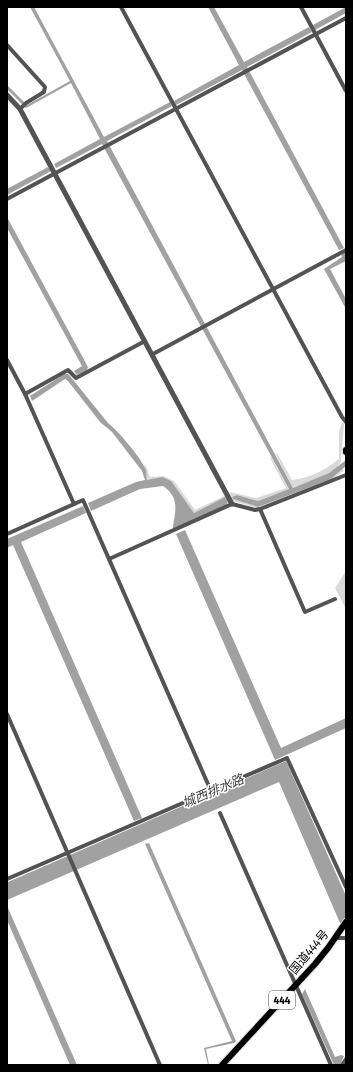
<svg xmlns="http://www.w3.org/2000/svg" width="353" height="1072" font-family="'Fira Sans Condensed','Noto Sans JP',sans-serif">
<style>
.green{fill:#dadada}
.water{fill:#a1a1a1}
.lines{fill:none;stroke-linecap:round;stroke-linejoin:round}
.trunk-casing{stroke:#dbdbdb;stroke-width:8}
.minor{stroke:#535353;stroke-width:4}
.tertiary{stroke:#535353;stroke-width:5}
.trunk{stroke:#000;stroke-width:6}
.labels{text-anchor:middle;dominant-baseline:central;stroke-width:3;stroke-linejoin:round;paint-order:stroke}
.shield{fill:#fff;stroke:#4c4c4c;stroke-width:1}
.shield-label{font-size:11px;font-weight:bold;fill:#000}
.street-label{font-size:12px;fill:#000;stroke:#fff}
.water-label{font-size:13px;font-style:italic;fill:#424242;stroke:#fff}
</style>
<rect width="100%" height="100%" fill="#fff"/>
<g class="green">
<path d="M342,422L344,424L341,461C336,475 307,482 293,488L276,455L277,453L292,480C312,477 323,471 339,459V432Z"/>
<polygon points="271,457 289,489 258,501 237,495 232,497 233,499 258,507 331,479 343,469 343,471 332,480 257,508 233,501 229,494 230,492 256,498 286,488 270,458"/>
<polygon points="145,464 150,477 164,476 174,481 195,510 226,495 230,504 174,530 225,497 194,513 171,482 147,480 144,467"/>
<polygon points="346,571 346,609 335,588"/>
</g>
<g class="water">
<polygon points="30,7 34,7 104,137 170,102 172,106 107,141 293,488 329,473 346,460 346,466 331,479 258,507 233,499 232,497 237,495 258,501 289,489 102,144 56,168 54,164 100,139 71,83 26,108 7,89 7,85 27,105 70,81"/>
<polygon points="208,7 214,7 244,62 309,27 312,32 247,67 344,248 339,250 242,70 176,105 174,101 239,65"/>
<polygon points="346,7 346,13 315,30 313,25"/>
<polygon points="48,167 51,171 7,195 7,189"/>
<polygon points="7,217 88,367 87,370 77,375 74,371 82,366 7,228"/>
<polygon points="346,252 346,261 330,269 346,299 346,309 324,269 342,257 341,255"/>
<path d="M64,374H68L70,376L108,423C118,431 139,455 145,468C147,472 146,475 147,480L162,477L171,481L194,513L225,497L228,501L226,505L173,529V526C176,509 179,497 163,486L140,489L91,511L88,503L136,482L145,480L142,471L112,432L100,422L68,381L65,379L32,401L30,396Z"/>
<polygon points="83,506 86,513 21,542 142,818 134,821 13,545 7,548 7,539"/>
<polygon points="185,530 281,748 346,718 346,728 275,760 176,534"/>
<polygon points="286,761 346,896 346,927 340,923 279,782 7,900 7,880 8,882"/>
<polygon points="149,843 236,1041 234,1043 206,1049 209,1065 208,1065 204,1048 232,1041 145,844"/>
<polygon points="7,908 8,908 77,1065 70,1065 7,920"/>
<polygon points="305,989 335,1057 341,1055 344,1056 340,1065 334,1065 302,994"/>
</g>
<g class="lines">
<defs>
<g id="trunk">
<polyline points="346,450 346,452"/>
<polyline points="222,1065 315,964 328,948 346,922"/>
</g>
</defs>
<use href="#trunk" class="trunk-casing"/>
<g class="minor">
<polyline points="121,7 342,417 346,422"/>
<polyline points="301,7 346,91"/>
<polyline points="7,45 45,87 44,92 26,103 20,109"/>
<polyline points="7,199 346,18"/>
<polyline points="153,354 346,250"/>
<polyline points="7,360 25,394 74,504"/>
<polyline points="25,394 68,370 76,378 145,341"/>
<polyline points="260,509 305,612 335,599"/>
<polyline points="7,534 83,500 211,791"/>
<polyline points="109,559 232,504 255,510 260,509 346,475"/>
<polyline points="7,714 160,1065"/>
<polyline points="220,813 331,1065"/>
<polyline points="7,879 287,758 346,887"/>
<polyline points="336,938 346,938"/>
<polyline points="342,1065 346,1059"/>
</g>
<polyline class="tertiary" points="7,95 20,109 232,504"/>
<use href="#trunk" class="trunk"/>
</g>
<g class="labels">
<rect class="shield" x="269" y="991" width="26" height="18" rx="3"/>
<g class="shield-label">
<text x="282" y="1000">444</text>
</g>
<g class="street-label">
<text transform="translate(309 952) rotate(-50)">国道444号</text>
</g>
<g class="water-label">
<text transform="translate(213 791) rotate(-23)">城西排水路</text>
</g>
</g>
<rect width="353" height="1072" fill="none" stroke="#000000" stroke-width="16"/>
</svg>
